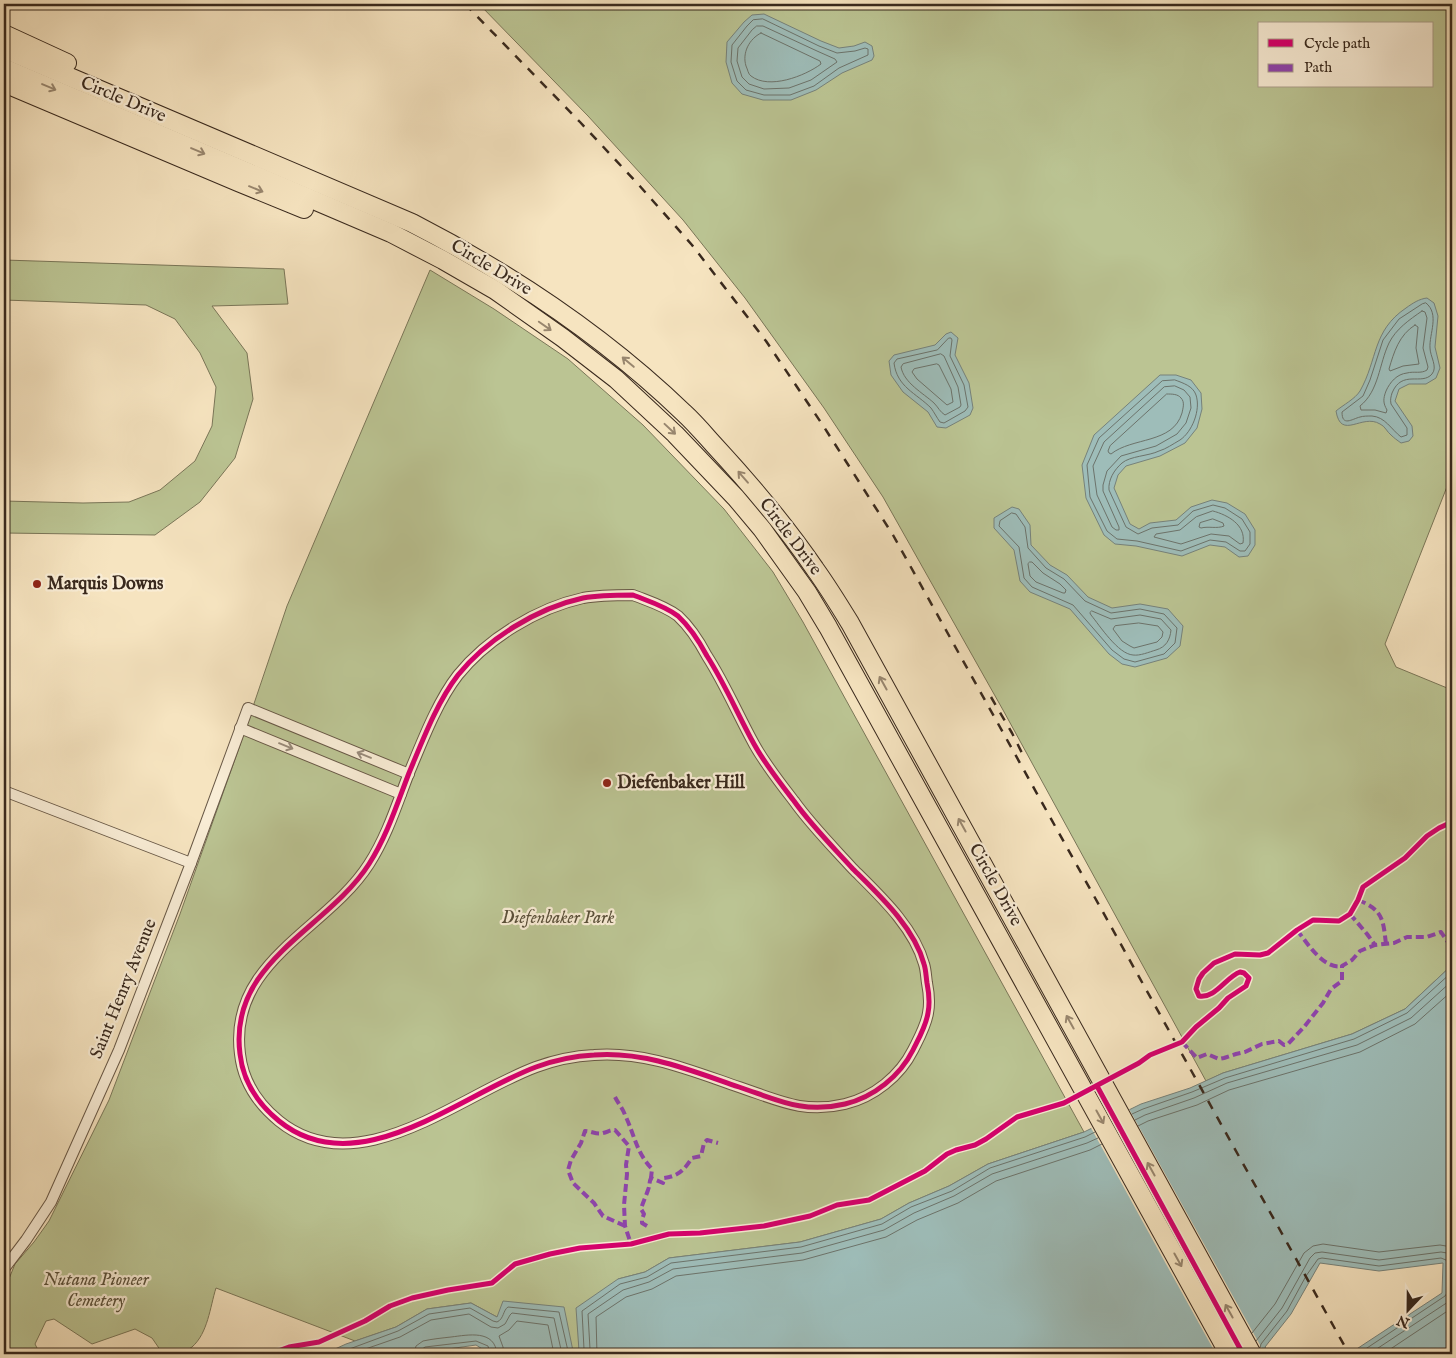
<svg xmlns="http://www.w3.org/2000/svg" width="1456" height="1358" font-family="'IM FELL English',serif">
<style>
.green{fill:#bbc493;stroke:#7a7658;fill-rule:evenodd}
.water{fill:#9ebdb9;stroke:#76827b}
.pier{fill:#f6e4c0}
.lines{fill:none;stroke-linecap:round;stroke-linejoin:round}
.shore{stroke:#6c736b;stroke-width:1}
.street-casing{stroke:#685846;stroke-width:12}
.highway-casing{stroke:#39291d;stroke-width:20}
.street{stroke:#f9edd6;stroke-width:10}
.highway{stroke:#f6e4c0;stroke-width:18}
.rail{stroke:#39291d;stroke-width:2.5;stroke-dasharray:9 9;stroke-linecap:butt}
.quiet{stroke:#8e44ad;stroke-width:4;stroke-dasharray:8 4;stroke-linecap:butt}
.cycleway-casing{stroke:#f9edd6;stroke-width:8}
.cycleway{stroke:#d6006c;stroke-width:5}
.oneway{stroke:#98866e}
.oneway2{stroke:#998b7a}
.poi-dot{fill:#8f2418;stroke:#f9edd6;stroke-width:2}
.labels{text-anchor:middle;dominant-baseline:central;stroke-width:4.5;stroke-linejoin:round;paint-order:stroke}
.street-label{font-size:18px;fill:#39291d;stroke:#f9edd6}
.poi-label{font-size:18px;font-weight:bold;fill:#39291d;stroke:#f9edd6;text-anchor:start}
.park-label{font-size:18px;font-style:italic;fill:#5a503a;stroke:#f9edd6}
</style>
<rect width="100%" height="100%" fill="#f6e4c0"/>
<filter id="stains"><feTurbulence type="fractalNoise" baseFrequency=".004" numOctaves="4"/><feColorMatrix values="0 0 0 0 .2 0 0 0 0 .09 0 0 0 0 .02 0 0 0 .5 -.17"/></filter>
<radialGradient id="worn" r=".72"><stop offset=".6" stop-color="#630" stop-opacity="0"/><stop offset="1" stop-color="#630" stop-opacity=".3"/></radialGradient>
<g class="green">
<path d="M479,4H1452V474L1385,644L1396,667L1452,690V965L1405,1009L1352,1034L1223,1073L1206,1081L1003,710L883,497L824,408L745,298L683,220L588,116ZM1260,24H1432V86H1260Z"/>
<polygon points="4,260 284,269 288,304 212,306 247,353 253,399 235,458 200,502 155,535 4,533 4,501 83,503 129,502 160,490 195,461 212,426 216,387 200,353 175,319 146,305 4,300"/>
<path d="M430,270L494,309L568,359L643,425L724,509L773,572L803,622L1084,1132L988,1164L949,1186L909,1203L881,1219L800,1242L669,1258L645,1272L618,1279L579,1351H573L497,1317L471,1303L427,1309L396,1327L355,1341L216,1288C210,1307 208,1333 192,1347C188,1350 182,1352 177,1354L170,1352L163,1354L152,1338L135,1329L92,1344L54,1319L46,1321L35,1344L40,1354H4V1291L15,1264L34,1242L49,1221L109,1100L180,914L239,748L287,606Z"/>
</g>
<g class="water">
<polygon points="764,14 821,41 839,48 854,46 865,42 872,46 874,56 872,60 842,73 816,90 791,100 763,100 742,94 732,83 726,62 727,42 744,22 752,15"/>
<path d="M1427,298L1434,303L1438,316L1435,347L1440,368L1436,378L1426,384H1409L1399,389L1395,401L1412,426L1413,436L1409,441L1401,443C1397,440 1394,438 1391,435C1387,432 1385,426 1380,424C1362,413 1341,441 1336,411C1343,405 1355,399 1360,391C1378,359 1372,331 1406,308C1413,303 1419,299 1427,298Z"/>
<polygon points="951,332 958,338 955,355 969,383 973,408 970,415 946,428 937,427 928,412 903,392 891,375 889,361 894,355 935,345 946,334"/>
<polygon points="1160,375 1176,375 1191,380 1201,393 1202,409 1197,428 1185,443 1160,456 1126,466 1118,475 1114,488 1130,524 1139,529 1150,523 1176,520 1191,507 1212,500 1227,503 1245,514 1255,530 1255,545 1248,556 1239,557 1225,547 1210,545 1182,556 1136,546 1115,544 1104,535 1086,498 1082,465 1094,435"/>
<polygon points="1012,507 1019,509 1030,525 1031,545 1050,565 1067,575 1088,597 1112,608 1140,604 1168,609 1183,626 1180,646 1167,658 1135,667 1122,664 1109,654 1070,609 1030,592 1020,581 1014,550 994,528 994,518"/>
<polygon points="1452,965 1452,1354 1349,1354 1442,1293 1443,1263 1379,1271 1320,1263 1291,1314 1265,1347 1269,1354 486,1354 484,1350 476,1345 413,1354 324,1354 346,1344 396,1327 427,1309 471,1303 497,1317 503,1301 564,1307 573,1351 579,1351 576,1308 618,1279 645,1272 669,1258 800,1242 881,1219 909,1203 949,1186 988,1164 1084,1132 1141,1104 1190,1088 1223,1073 1352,1034 1405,1009"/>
</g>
<polygon class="pier" points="1128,1107 1265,1354 1216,1354 1166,1264 1090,1126"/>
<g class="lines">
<g class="shore">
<polygon points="763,19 819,46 837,53 855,51 865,48 868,49 868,55 839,68 814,86 790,95 764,95 746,90 737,81 731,62 732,45 747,26 753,20"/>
<polygon points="757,26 763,26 817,51 835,59 837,62 811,80 789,88 764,89 749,84 742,77 737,61 738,48 752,30"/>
<path d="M761,33L820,61L821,64C805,76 769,90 751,76C748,74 748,70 746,66C742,53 749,39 761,33Z"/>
<path d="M1426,303C1440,314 1429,334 1430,348C1430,356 1438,367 1432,374C1422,386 1402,369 1392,393C1391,397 1390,399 1391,404L1407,428V435L1401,437C1391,429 1385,417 1372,416C1368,416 1363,416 1360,417C1352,419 1342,427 1342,412L1363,396L1370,380L1383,340L1399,319L1422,304Z"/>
<path d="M1422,311L1425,312L1427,318L1423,348L1428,367L1427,370C1421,374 1414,371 1407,373C1397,374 1390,382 1386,391C1383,399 1383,403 1387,410L1386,413L1375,410H1361L1360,406C1379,391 1379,364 1389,343C1396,329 1409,320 1422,311Z"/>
<path d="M1415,325L1418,327L1416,348L1419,364L1403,366L1390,371L1389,369C1394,352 1399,335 1415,325Z"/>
<path d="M949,338H951L952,340L950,356L964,385L968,407L965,411L944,423L940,422C937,418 934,412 931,408C916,393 897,387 894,363L897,359L937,350Z"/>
<path d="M941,354L944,356L958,387L961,405L960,407L945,415C940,412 938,407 934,403C923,393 904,383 901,367L903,364Z"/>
<polygon points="937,364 939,365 951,389 953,402 947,405 917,379 912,372 914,369"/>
<path d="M1175,380C1183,383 1193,386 1196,395C1201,410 1192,432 1180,440C1173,444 1166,449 1159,451C1149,456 1130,456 1122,463C1114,470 1108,480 1109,490L1126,527L1138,534L1152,528L1178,525L1193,511L1213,505L1225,508L1242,519L1250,532V544L1245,551H1240L1226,542L1210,540L1181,551L1137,541L1117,539L1107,531L1090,497L1087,465L1099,438L1162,381Z"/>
<polygon points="1175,386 1184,390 1190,397 1191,408 1186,423 1177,434 1156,446 1121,456 1107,471 1103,485 1103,491 1119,527 1119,530 1116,530 1112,527 1097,495 1093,466 1104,442 1164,387"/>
<path d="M1167,394C1172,394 1178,394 1181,398C1185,402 1183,408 1182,413C1173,444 1132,437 1111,454L1109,453L1108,451L1110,446Z"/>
<path d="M1213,511C1228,515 1246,525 1243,543L1240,544L1229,536L1211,534L1181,544L1154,537L1156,534L1180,530L1196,517Z"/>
<polygon points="1012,513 1016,514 1025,527 1028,548 1046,568 1064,579 1085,601 1111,613 1140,609 1164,614 1177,628 1175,643 1164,654 1135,662 1124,659 1112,650 1073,605 1032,587 1024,578 1019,547 999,526 1000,521"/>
<path d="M1213,519L1223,523L1224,526C1217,529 1209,526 1201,528L1199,527L1200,523Z"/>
<polygon points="1030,562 1032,562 1043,573 1060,584 1066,590 1065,593 1063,593 1036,582 1030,576 1028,564"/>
<path d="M1092,611L1111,619L1140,615L1161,619L1171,630C1170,640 1166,647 1156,650C1149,652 1140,656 1133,655C1118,654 1100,626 1091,615L1090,613Z"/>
<polygon points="1139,623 1158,626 1163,632 1162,637 1157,642 1134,648 1130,646 1122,641 1113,629 1115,626"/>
<polyline points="1132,1114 1143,1109 1192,1092 1225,1078 1354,1039 1407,1013 1452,972"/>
<polyline points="1135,1120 1145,1115 1194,1098 1227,1083 1357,1045 1411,1018 1452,981"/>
<polyline points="1138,1126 1148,1121 1197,1105 1229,1090 1360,1052 1415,1024 1452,991"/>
<polyline points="1252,1333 1275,1304 1304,1253 1313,1246 1323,1244 1379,1252 1440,1245 1452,1247"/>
<polyline points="1256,1341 1282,1308 1310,1258 1315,1253 1322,1252 1379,1260 1441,1252 1447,1253 1452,1257"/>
<polyline points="1260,1348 1261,1344 1287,1311 1306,1276 1318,1259 1322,1258 1379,1266 1441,1258 1446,1260 1448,1264 1447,1293 1445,1296 1358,1354"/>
<path d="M336,1354L398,1331L429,1314L470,1308L493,1321L497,1322C504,1319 503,1310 508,1307L559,1312L568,1351L569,1354"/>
<polyline points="351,1354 400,1337 431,1320 469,1314 491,1327 498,1328 505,1324 510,1315 512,1313 554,1318 562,1354"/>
<path d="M414,1354L416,1346L423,1341C432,1339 442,1338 451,1337C468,1335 495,1329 497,1354"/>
<polyline points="420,1354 421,1350 425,1347 476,1341 488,1346 490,1354"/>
<polyline points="504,1354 503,1347 499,1336 509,1330 517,1321 548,1325 554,1354"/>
<polyline points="582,1354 584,1349 582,1311 620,1284 647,1277 671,1263 801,1247 882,1224 911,1207 952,1191 990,1168 1085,1137 1095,1132"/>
<polyline points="589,1354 590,1349 588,1314 623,1290 649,1282 673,1269 802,1253 884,1230 914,1213 954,1196 992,1174 1087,1143 1098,1138"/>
<polyline points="597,1354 596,1317 626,1297 652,1289 676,1276 803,1260 886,1237 917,1220 958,1203 996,1181 1090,1150 1102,1144"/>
<polyline points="1369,1354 1448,1302 1452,1297"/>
<polyline points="1383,1354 1452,1308"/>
</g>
<defs>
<g id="street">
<path d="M633,595C648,601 665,606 678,616C691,628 699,641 707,656C725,684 738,715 754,744C765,764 780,783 794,801C811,825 833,847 853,869C879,895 914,927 924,964C926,970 926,977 927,983C929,993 930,1003 928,1013C926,1026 919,1038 913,1050C900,1076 874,1097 845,1104C803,1114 778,1100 739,1087C692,1071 645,1051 594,1055C574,1056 555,1060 536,1067C460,1095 358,1185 279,1121C257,1103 243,1081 240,1054C228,961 327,930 369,864C387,836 397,804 409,773C422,742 437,702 458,675C487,639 537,608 583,598C599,595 616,595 633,595Z"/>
<polyline points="240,728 401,794"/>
<polyline points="4,791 191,863"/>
<polyline points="4,1269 26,1240 51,1202 119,1050 191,863 248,708 409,774"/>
</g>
<g id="highway">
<polyline points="4,34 67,63"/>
<path d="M4,49L412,223C511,274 604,336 684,413C695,423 705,435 715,446C751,485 785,525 815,569C828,587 839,605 850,623L1252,1354"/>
<polyline points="4,68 391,233 443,260 495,290 563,338 616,379 675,434 736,498 762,529 807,592 828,627 1229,1354"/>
<polyline points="4,83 238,182 304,209"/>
</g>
</defs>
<use href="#street" class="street-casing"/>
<use href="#highway" class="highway-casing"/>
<use href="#street" class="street"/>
<use href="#highway" class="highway"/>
<g class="rail">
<polyline points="465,4 580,122 638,184 692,245 766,341 824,427 893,535 1349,1354"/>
<polyline points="991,697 1012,733 1025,759"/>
</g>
<g class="quiet">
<path d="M1358,900C1383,910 1383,919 1386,944"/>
<polyline points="1350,914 1367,934 1375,945"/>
<path d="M1297,930C1307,943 1324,970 1342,966"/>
<polyline points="1182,1042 1197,1058 1207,1054 1219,1059 1224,1058 1236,1054 1245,1052 1262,1044 1279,1041 1284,1045 1288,1044 1304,1027 1323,1003 1331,989 1342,981 1342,966 1352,960 1360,951 1367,948 1375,945 1394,943 1407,937 1427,937 1441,932 1447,941 1452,940"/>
<path d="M615,1097C618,1103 623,1109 625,1115C635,1136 636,1152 652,1169L651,1178"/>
<path d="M625,1226L603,1216L594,1203L573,1183L568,1170L571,1160L581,1143L585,1131C591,1131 597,1135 603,1133C608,1132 609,1130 615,1130L629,1146L626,1165L627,1174L624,1205L625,1226L631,1244"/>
<path d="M647,1226L642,1223V1219L644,1214L641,1209C643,1202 646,1196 648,1190C650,1185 649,1182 651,1178L663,1183L664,1178C679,1176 684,1170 692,1158L701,1156L704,1143L707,1140L718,1143"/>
</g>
<defs>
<g id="cycleway">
<path d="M633,595C648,601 665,606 678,616C691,628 699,641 707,656C725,684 738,715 754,744C765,764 780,783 794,801C811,825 833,847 853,869C879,895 914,927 924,964C926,970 926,977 927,983C929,993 930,1003 928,1013C926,1026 919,1038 913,1050C900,1076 874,1097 845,1104C803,1114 778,1100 739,1087C692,1071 645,1051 594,1055C574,1056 555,1060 536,1067C460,1095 358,1185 279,1121C257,1103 243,1081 240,1054C228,961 327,930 369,864C387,836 397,804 409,773C422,742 437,702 458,675C487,639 537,608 583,598C599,595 616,595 633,595Z"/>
<polyline points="1097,1086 1243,1354"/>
<path d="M270,1354L289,1347L319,1342L365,1321L390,1306L412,1298L448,1290L492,1283L515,1264L550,1254L580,1248L631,1244L669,1234L700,1233L764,1226L810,1216L837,1205L869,1200L925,1171L947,1154L956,1150L975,1145L986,1139L1017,1117L1064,1103L1139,1063L1150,1055L1182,1042L1196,1027L1219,1008L1228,998L1246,986L1249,978L1244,973L1240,972C1226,977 1215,999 1199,996L1196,989L1199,979L1203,973L1214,963L1235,954L1260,955L1268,953L1297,930L1313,920L1339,921L1350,914L1358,900L1363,887L1405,858L1427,836L1439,828L1452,822"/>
</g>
</defs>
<use href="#cycleway" class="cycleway-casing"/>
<use href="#cycleway" class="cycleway"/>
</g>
<defs><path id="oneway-shaft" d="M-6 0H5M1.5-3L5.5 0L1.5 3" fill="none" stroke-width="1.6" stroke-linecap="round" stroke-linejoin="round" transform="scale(1.25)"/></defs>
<g class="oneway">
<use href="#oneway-shaft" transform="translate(49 87) rotate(23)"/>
<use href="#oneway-shaft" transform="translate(198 151) rotate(23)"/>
<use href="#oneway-shaft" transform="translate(256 189) rotate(22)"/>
<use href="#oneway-shaft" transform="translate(545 326) rotate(35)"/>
<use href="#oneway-shaft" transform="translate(628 362) rotate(-140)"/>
<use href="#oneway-shaft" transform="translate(670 429) rotate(43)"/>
<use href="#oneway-shaft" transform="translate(743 477) rotate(-131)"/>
<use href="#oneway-shaft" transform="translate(883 683) rotate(-119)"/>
<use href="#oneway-shaft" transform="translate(962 825) rotate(-119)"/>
<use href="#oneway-shaft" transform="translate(1070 1022) rotate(-119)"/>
<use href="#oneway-shaft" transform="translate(1100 1117) rotate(61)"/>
<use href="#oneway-shaft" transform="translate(1151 1169) rotate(-119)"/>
<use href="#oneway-shaft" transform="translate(1178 1260) rotate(61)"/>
<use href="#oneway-shaft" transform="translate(1229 1311) rotate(-119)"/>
</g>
<g class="oneway2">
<use href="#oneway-shaft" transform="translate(286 746) rotate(22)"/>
<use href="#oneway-shaft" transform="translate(364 755) rotate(-158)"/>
</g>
<g class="poi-dot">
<circle cx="37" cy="584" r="5"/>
<circle cx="607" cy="783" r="5"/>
</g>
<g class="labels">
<g class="street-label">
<text transform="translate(123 100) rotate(23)">Circle Drive</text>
<text transform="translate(491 268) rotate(31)">Circle Drive</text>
<text transform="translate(790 537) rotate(53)">Circle Drive</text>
<text transform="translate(995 885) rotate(61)">Circle Drive</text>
<text transform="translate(124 989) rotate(-68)">Saint Henry Avenue</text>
</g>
<g class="poi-label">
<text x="47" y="584">Marquis Downs</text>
<text x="617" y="783">Diefenbaker Hill</text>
</g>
<g class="park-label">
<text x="558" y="918">Diefenbaker Park</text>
<text x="96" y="1280">Nutana Pioneer<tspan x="96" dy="21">Cemetery</tspan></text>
</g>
</g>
<rect width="1456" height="1358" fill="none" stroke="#f6e4c0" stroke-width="20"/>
<rect x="5" y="5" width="1446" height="1348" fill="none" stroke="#39291d" stroke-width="2.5"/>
<rect x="10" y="10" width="1436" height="1338" fill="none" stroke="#39291d"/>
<rect x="1258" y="22" width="175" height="65" fill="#f9edd6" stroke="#ac9f8c"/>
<rect x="1268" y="39" width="25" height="8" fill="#d6006c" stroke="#ac9f8c"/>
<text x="1304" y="48" font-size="15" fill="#39291d">Cycle path</text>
<rect x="1268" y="64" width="25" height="8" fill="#8e44ad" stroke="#ac9f8c"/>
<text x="1304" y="72" font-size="15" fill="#39291d">Path</text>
<g transform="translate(1408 1310) rotate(202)" stroke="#f9edd6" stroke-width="4" paint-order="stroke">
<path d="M0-4L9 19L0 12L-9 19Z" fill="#39291d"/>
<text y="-8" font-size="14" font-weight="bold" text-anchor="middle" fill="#39291d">N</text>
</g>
<rect width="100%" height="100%" filter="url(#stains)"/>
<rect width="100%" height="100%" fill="url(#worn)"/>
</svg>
